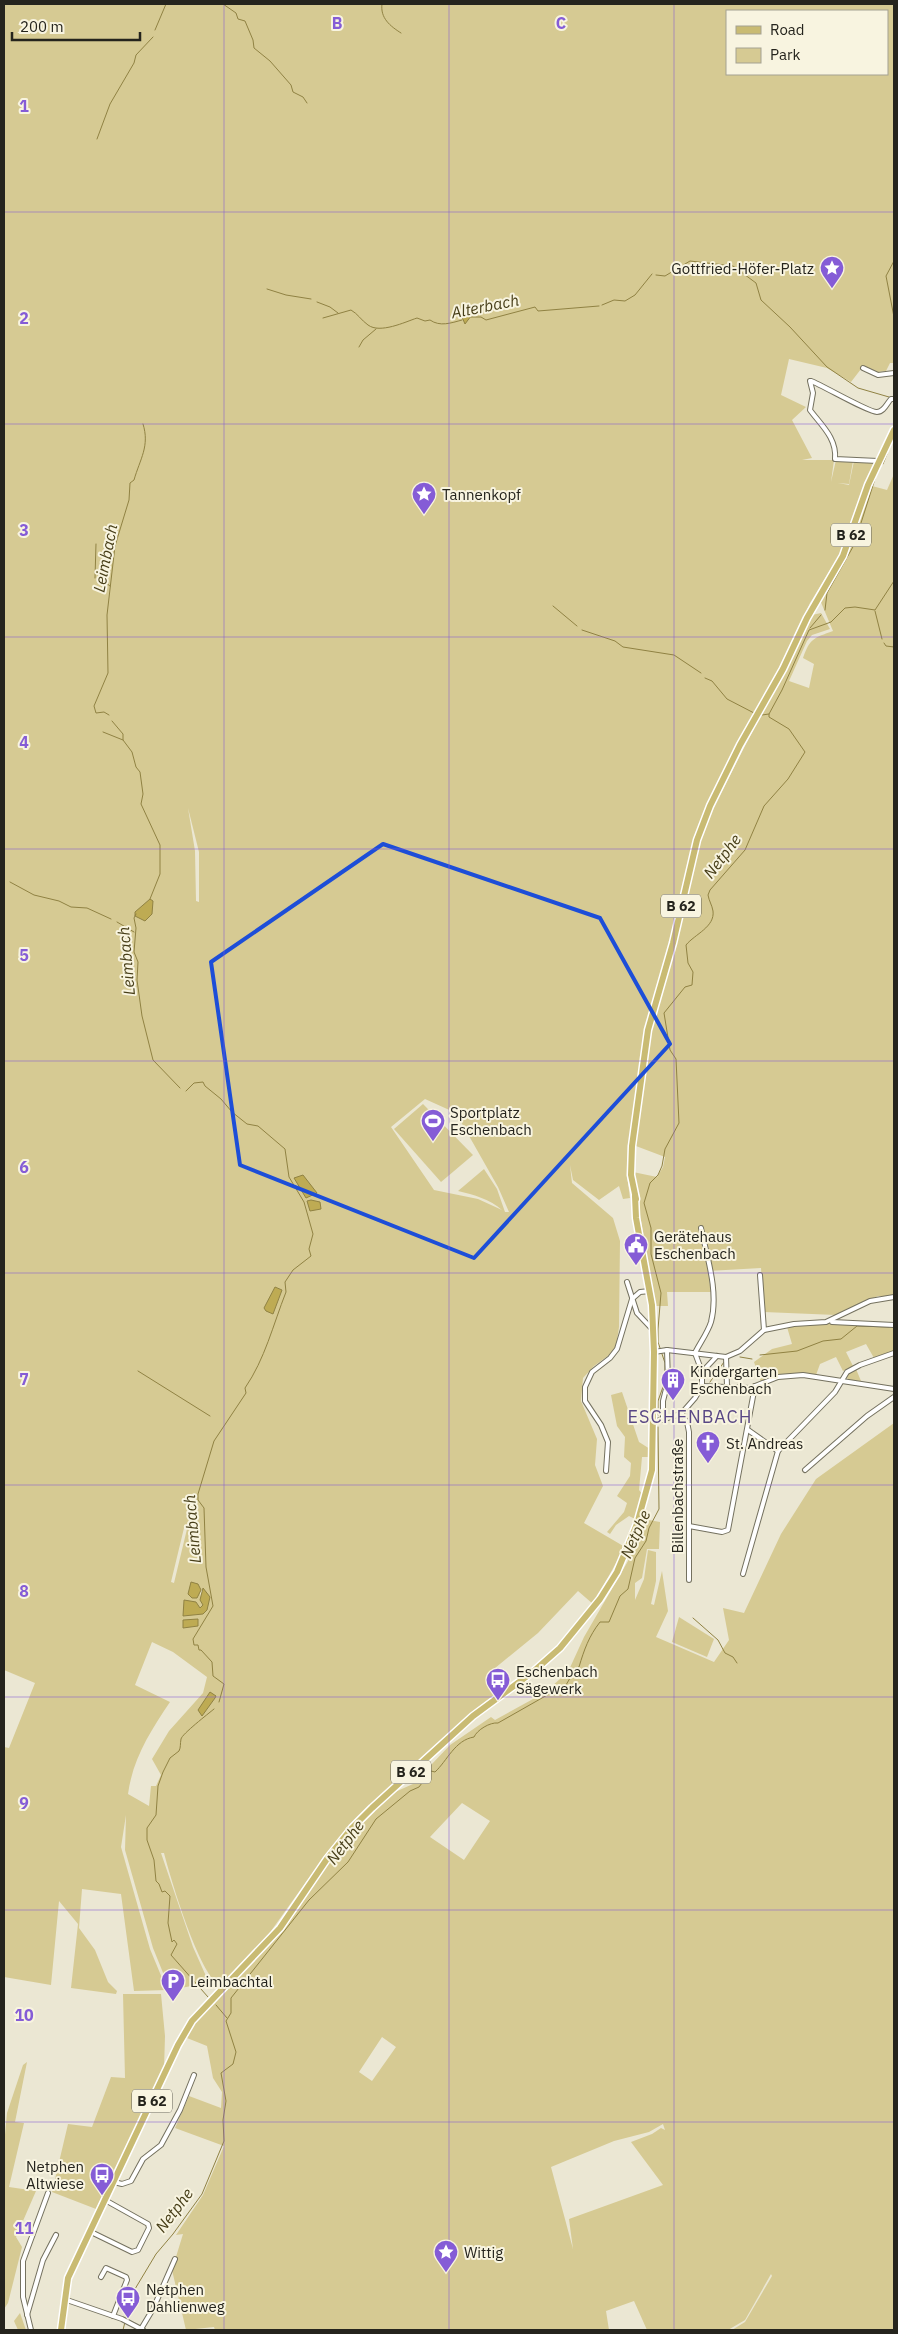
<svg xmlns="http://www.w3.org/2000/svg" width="898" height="2334" font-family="'IBM Plex Sans',sans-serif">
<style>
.green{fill:#d6ca93;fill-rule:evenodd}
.water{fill:#beab53;stroke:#908243}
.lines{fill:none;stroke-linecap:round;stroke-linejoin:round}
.stream{stroke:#908243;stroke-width:1}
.minor-casing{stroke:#74715f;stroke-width:6}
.primary-casing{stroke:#fff;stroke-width:9}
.minor{stroke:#fff;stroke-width:4}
.primary{stroke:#c9bb73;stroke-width:6}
.marked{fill:none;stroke:#1d4ed8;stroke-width:4;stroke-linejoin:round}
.grid{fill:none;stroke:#855cd6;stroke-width:1;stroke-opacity:0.55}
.labels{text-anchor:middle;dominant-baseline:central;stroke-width:4;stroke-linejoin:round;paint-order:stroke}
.shield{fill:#f8f4e0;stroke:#646258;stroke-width:1}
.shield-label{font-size:14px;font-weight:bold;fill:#25241d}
.poi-label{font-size:15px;fill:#25241d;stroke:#f8f4e0;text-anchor:start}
.street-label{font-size:15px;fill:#25241d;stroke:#f8f4e0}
.water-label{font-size:16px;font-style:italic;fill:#473e18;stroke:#f8f4e0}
.quarter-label{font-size:18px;letter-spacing:1px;fill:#594785;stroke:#f8f4e0}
.grid-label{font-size:16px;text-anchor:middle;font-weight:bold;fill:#855cd6;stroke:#f8f4e0;stroke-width:4;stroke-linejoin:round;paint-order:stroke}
</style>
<rect width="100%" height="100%" fill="#ebe7d3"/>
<g class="green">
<path d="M4,4H894V294L893,297L894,363H890L886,371L878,372L861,369L851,382L827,368L789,359L781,395L806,407L792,420L812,458L802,460H834L831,482L836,460L853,461L849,484L838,483L849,485L854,461L875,462L846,544L810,603L769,690L702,818L691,850L675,921L702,830L812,615L821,613L830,629L812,635L807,641L789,681L809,688L814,664L803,658C810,638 814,638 833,631L820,600L847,555L872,486L887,490L894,474V1296H878L836,1315L764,1312L761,1268L708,1271L711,1292H667L668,1306H655L633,1172L657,1177L663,1167L665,1157L628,1143L627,1175L630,1198L623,1199L619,1186L599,1200L573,1180L570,1165L572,1183L613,1218L620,1241L619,1327L616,1347L612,1353L594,1366L583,1378L581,1401L597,1439L595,1465L603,1486L584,1523L625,1547L593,1604L578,1591L538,1633L489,1673L503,1691L361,1815L306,1882L261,1945L220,1986C199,1974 171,1880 164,1853H161L193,1947L210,1985L202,1984L170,1990L153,1948L125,1850L126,1815L121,1847L150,1949L167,1990L134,1991L121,1894L82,1889L79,1928L95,1950L108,1982L117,1991L116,1994L71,1988L78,1924L59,1901L51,1985L4,1977V1747L9,1748L35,1683L4,1670ZM727,11H887V74H727ZM188,808L199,852V902L196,901L195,851ZM425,1099L456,1113L498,1187L509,1212H505L497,1189L484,1169L458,1191C474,1195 490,1199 502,1210L478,1199L434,1190L391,1127ZM275,1287L282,1290L273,1313ZM184,1528L187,1529L174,1583L171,1582ZM203,1588L207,1610L183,1616L196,1602L200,1608L203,1605L200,1593ZM152,1642L173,1652L207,1677L203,1693L169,1731L152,1759L161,1775L156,1786H151L149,1806L128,1794C133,1758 150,1732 170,1702L135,1685Z"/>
<polygon points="423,1104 473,1155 441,1182 394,1129"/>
<polygon points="827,1324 894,1326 894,1351 874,1358 866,1344 846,1352 853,1366 843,1371 836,1357 820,1364 816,1375 803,1374 761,1382 754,1362 772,1349 792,1344 787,1327"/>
<polygon points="856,1369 861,1381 850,1380 847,1378 848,1373"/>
<polygon points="622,1392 639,1442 650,1449 649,1457 642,1457 639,1490 643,1495 635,1519 629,1516 616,1525 610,1534 607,1532 624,1512 627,1503 617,1496 630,1476 631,1463 624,1457 625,1437 617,1426 611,1395"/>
<path d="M894,1423V2330H732L745,2322L772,2276L771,2274L745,2320L728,2330H647L634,2301L606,2311L609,2330H215L214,2327L186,2330L172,2270L183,2234L176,2235L203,2195L224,2146L175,2128L189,2096L221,2108L222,2092L213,2078L207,2046L187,2038L193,2025L287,1923L326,1866L370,1814L395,1792L413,1784L450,1745L491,1717L495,1720L544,1693L568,1672L584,1637L628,1561L643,1519L660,1522L659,1549H647L642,1578L635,1583V1600L644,1579L648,1550L656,1552V1581L651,1604L654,1605L662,1571L668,1611L656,1637L714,1662L729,1640L723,1608L744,1613L781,1534L816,1479ZM462,1803L490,1821L464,1860L430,1837ZM382,2037L396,2047L372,2081L359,2072ZM663,2124L665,2130L661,2128L652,2134L631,2142L663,2185L569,2219L573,2249L551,2167L614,2141L649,2132Z"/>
<polygon points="679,1617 714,1639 707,1657 672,1642"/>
<polygon points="123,1994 161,1994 165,2036 164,2069 96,2209 52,2192 68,2124 92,2127 111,2077 125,2078"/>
<polygon points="27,2062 15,2122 24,2123 9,2187 36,2191 16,2237 22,2247 8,2303 4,2309 4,2145 7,2113 23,2065"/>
<polygon points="20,2313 26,2330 18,2330 14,2321"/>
</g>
<g class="water">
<polygon points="466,311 470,312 471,316 465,324 462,317 457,314"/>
<polygon points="150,899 153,901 152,914 145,921 135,916 135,912"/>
<polygon points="303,1175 317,1193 306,1198 294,1178"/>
<polygon points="311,1200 320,1202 321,1209 310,1211 307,1201"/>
<polygon points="275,1287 282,1290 273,1314 266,1311 264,1308"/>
<polygon points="191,1582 198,1584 201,1590 197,1598 192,1598 188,1594"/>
<polygon points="203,1588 210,1597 207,1610 203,1614 183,1616 184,1600 196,1602 200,1608 203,1605 200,1600"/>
<polygon points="198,1619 198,1626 183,1628 183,1620"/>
<polygon points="210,1692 216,1696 215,1698 202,1716 198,1710"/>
</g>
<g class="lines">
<g class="stream">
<polyline points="223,4 236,13 238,19 245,21 253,40 254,48 270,61 291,85 293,92 303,97 307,103"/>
<path d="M382,4C380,18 390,26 401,33"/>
<polyline points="155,30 166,4"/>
<polyline points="97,139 110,104 134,63 136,55 153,37"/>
<polyline points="894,261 886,276 894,317"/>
<polyline points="656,275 665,276 690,261 733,266 756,283 761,300 790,327 827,367 858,388 889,397"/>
<polyline points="267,289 286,295 311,299"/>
<polyline points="317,302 330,307 338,313"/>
<polyline points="602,305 614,300 625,301 635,295 652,274"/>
<polyline points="471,317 481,317 486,320 535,307 538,311 599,306"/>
<path d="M323,318L351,310C358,314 361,320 368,325C380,334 405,322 417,318L425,321L430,320C440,327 451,323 462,320"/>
<polyline points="359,347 363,340 376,329"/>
<polyline points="883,464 887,454"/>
<polyline points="95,578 96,544"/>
<polyline points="101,579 110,586"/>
<polyline points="553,606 577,626"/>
<polyline points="825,610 827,593 854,545 875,479"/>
<polyline points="875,611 882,639"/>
<polyline points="810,628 821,615"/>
<polyline points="582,630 615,641 623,647 674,655 701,673"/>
<polyline points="884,643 886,646 894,647"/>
<polyline points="705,678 712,681 727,699 754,713"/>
<path d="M109,715L104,712L96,713L94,706L108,673L107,615L115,546L129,500L130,483L134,480C140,459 150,446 143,424"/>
<polyline points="762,715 769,714"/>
<polyline points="112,721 123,734 123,740 132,752 136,767 140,772 143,794 141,804 160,845 160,874 150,899"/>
<polyline points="103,732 123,740"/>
<polyline points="10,882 34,895 59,901 71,907 87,908 111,919"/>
<polyline points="136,914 134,918 136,928 134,952 138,962 137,980 142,1016 153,1060 180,1088"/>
<polyline points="117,922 134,932"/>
<path d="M186,1091L194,1083L203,1082L205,1086L221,1099L232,1112L247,1124L258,1126L285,1149L289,1177L304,1202L313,1234L309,1249L311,1256L293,1270L285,1282L286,1292C273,1325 265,1359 245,1388L246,1393L214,1441L198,1494V1500L204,1508L206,1567L213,1606L193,1639L194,1645H198L199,1650H201L212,1662L213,1676L224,1684L219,1702"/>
<polyline points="760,1355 797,1351 823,1341 841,1339 857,1326 889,1327"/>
<polyline points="740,1357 752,1359"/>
<polyline points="138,1371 210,1416"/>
<polyline points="710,1382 724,1362"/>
<path d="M658,1415V1401L664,1384L665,1374V1363L658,1342V1329L661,1293L651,1254V1228L644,1203L650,1183L658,1175L662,1166L665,1149L679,1123L676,1059L670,1050L664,1013L685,987L692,985L693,972L688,963L686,945C695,934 715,927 713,911C712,905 709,901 708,895L710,890L745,850L764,806L788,779L805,752L789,729L769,717V714L782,690L809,630L831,622L845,608L855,607L875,610L894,581"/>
<polyline points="693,1618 718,1640 725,1653 733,1657 737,1663"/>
<path d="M208,1997L171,1955L177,1944L174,1940L172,1942L168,1923L170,1896L165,1891L162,1892L159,1884L156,1881L154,1860L147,1840V1828L156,1815L158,1786L163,1772L170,1758L179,1751C181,1747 180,1744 181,1739C182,1734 208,1714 214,1709"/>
<polyline points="216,2005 227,2018"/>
<path d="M123,2330L132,2294L156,2254L173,2234L202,2194L224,2141L223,2120L226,2101L221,2073L233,2064L236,2052L226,2021L231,2013V1998L309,1900L348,1862L376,1819L410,1791L419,1787L431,1771L435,1772C447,1761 455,1740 474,1737C477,1730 490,1722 498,1723L549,1694L558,1693L563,1690L576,1668L579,1667C584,1650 589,1636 600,1622H609L620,1596L628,1589L635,1558L646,1541L649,1528L659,1509L658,1427"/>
</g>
<defs>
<g id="minor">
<polyline points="863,368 878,375 894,373"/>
<path d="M810,381L813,393L810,410C821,425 837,438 835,459L878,461"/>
<path d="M811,381C822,385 870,413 877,412C884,412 887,403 891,399H894"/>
<polyline points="760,1275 764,1330"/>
<polyline points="627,1282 637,1313 653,1330"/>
<polyline points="832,1322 894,1325"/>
<polyline points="654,1352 667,1350 726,1357 740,1351 764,1330 794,1324 826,1322 870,1301 894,1297"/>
<path d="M695,1353C700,1343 708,1332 711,1322C719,1292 707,1257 701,1228"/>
<polyline points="726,1357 727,1386"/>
<polyline points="702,1372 717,1356"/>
<polyline points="702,1386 750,1388 778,1377 803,1375 894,1389"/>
<polyline points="681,1414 687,1422 689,1432 689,1580"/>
<polyline points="663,1420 663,1401 668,1381 667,1350"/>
<polyline points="653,1422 681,1414 695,1398 702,1386 702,1372 695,1353"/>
<polyline points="748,1430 778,1451"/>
<polyline points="805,1470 867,1416 894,1397"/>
<polyline points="606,1471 608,1442 601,1425 585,1401 585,1387 592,1372 610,1358 617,1349 632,1299 640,1292 650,1291"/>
<polyline points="689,1526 722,1532 728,1530 755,1386"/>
<polyline points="743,1574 778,1451 835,1392 847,1372 860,1365 894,1353"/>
<polyline points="114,2182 122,2184 131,2181 143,2159 161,2145 180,2110 194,2075"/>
<polyline points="91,2232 132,2252 138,2250 149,2228 148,2224 105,2200"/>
<polyline points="101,2277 106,2268 126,2277 127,2280 113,2316"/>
<polyline points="64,2299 122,2319 143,2330"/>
<polyline points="27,2315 43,2260 56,2235"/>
<polyline points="141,2329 153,2309 175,2259"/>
<polyline points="31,2330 23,2297 23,2261 48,2193"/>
</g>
<g id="primary">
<polyline points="636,1199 631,1175 632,1146 648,1030 673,943 697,840 710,806 740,745 783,669 807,618 843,556 868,485 894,430"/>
<polyline points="61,2330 68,2278 178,2045 192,2021 280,1928 327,1859 352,1828 372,1808 473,1716 534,1671 560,1648 600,1599 617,1572 637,1524 652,1470 654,1352 652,1305 636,1218 635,1196"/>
</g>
</defs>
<use href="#minor" class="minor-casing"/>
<use href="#primary" class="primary-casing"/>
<use href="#minor" class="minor"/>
<use href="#primary" class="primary"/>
</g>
<path class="marked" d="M383,844L600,918L670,1044L474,1258L240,1165L211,962Z"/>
<path class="grid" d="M224,4V2330M449,4V2330M674,4V2330M4,212H894M4,424H894M4,637H894M4,849H894M4,1061H894M4,1273H894M4,1485H894M4,1697H894M4,1910H894M4,2122H894"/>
<defs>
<symbol id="sight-pin" viewBox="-11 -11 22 30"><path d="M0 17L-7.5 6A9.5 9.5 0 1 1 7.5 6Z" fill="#855cd6" stroke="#f8f4e0"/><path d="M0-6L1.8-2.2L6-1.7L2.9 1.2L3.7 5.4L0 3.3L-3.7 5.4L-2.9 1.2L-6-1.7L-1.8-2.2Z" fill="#fff"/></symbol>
<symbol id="stadium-pin" viewBox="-11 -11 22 30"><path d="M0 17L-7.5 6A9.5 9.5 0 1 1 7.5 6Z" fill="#855cd6" stroke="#f8f4e0"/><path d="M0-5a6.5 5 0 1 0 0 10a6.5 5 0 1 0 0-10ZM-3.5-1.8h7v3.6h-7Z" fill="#fff"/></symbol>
<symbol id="civic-pin" viewBox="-11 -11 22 30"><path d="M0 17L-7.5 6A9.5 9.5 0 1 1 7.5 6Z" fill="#855cd6" stroke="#f8f4e0"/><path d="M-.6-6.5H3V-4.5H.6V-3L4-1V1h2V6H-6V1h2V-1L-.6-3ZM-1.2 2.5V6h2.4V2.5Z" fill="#fff"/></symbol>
<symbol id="building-pin" viewBox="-11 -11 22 30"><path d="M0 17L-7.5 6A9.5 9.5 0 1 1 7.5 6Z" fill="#855cd6" stroke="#f8f4e0"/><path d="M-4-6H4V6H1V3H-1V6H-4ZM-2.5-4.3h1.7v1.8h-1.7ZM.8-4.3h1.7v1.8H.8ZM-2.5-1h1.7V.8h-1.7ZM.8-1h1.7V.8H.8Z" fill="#fff"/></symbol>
<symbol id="church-pin" viewBox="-11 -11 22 30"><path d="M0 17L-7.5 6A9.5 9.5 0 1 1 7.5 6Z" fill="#855cd6" stroke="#f8f4e0"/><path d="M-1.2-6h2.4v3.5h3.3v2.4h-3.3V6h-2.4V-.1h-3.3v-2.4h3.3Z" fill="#fff"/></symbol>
<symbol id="bus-pin" viewBox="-11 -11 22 30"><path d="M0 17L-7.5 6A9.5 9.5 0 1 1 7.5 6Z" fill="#855cd6" stroke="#f8f4e0"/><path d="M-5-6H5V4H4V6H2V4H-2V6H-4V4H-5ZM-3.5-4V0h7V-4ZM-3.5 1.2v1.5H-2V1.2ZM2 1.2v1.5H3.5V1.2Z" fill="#fff"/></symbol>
<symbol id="parking-pin" viewBox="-11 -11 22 30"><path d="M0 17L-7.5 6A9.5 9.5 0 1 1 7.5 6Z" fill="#855cd6" stroke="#f8f4e0"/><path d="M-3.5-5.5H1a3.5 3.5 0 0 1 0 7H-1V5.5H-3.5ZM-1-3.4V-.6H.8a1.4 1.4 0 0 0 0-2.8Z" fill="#fff"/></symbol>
</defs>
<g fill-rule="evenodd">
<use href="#sight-pin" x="818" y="254" width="28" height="38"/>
<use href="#sight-pin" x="410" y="480" width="28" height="38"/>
<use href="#stadium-pin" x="419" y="1107" width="28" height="38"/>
<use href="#civic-pin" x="622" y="1231" width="28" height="38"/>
<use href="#building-pin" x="659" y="1366" width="28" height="38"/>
<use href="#church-pin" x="694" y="1429" width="28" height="38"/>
<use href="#bus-pin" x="484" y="1666" width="28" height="38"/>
<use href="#parking-pin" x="159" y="1967" width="28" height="38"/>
<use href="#bus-pin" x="88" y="2161" width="28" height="38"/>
<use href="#sight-pin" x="432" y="2238" width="28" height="38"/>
<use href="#bus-pin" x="114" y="2284" width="28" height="38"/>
</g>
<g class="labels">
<g class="shield">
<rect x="831" y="523.5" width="40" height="23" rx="4"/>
<rect x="661" y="894.5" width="40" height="23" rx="4"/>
<rect x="391" y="1760.5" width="40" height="23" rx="4"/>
<rect x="132" y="2089.5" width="40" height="23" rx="4"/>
</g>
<g class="shield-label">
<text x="851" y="535">B 62</text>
<text x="681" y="906">B 62</text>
<text x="411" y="1772">B 62</text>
<text x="152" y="2101">B 62</text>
</g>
<g class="poi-label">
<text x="814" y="268" text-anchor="end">Gottfried-Höfer-Platz</text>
<text x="442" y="494">Tannenkopf</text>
<text x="450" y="1112">Sportplatz<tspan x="450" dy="17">Eschenbach</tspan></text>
<text x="654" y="1236">Gerätehaus<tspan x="654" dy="17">Eschenbach</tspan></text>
<text x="690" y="1371">Kindergarten<tspan x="690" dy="17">Eschenbach</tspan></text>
<text x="726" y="1443">St. Andreas</text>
<text x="516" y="1671">Eschenbach<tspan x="516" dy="17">Sägewerk</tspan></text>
<text x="190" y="1981">Leimbachtal</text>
<text x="84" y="2166" text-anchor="end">Netphen<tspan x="84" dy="17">Altwiese</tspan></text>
<text x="464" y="2252">Wittig</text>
<text x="146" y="2289">Netphen<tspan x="146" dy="17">Dahlienweg</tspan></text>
</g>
<g class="street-label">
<text transform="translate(677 1496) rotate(-90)">Billenbachstraße</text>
</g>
<g class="water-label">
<text transform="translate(485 306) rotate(-11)">Alterbach</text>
<text transform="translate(105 558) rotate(-79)">Leimbach</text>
<text transform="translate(722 856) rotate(-53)">Netphe</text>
<text transform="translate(126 961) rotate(-95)">Leimbach</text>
<text transform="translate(192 1529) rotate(-95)">Leimbach</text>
<text transform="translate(635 1534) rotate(-66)">Netphe</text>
<text transform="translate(345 1842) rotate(-53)">Netphe</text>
<text transform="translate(174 2210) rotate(-53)">Netphe</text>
</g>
<g class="quarter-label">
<text x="690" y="1416">ESCHENBACH</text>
</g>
</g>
<g class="grid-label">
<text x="337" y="29">B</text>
<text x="561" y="29">C</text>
<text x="24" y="112">1</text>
<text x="24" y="324">2</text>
<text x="24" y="536">3</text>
<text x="24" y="748">4</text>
<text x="24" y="961">5</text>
<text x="24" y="1173">6</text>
<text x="24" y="1385">7</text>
<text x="24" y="1597">8</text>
<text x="24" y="1809">9</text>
<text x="24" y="2021">10</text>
<text x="24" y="2234">11</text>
</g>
<rect width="898" height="2334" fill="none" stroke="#25241d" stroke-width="10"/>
<rect x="726" y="10" width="162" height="65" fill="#f8f4e0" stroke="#a4a192"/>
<rect x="736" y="26" width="25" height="8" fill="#c9bb73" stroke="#a4a192"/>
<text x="770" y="35" font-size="15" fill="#25241d">Road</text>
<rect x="736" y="48" width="25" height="15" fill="#d6ca93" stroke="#a4a192"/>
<text x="770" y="60" font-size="15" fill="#25241d">Park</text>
<path d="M12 32v8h128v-8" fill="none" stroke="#25241d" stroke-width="2.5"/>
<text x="20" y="32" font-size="15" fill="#25241d" stroke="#f8f4e0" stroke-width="4" paint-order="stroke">200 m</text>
</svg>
